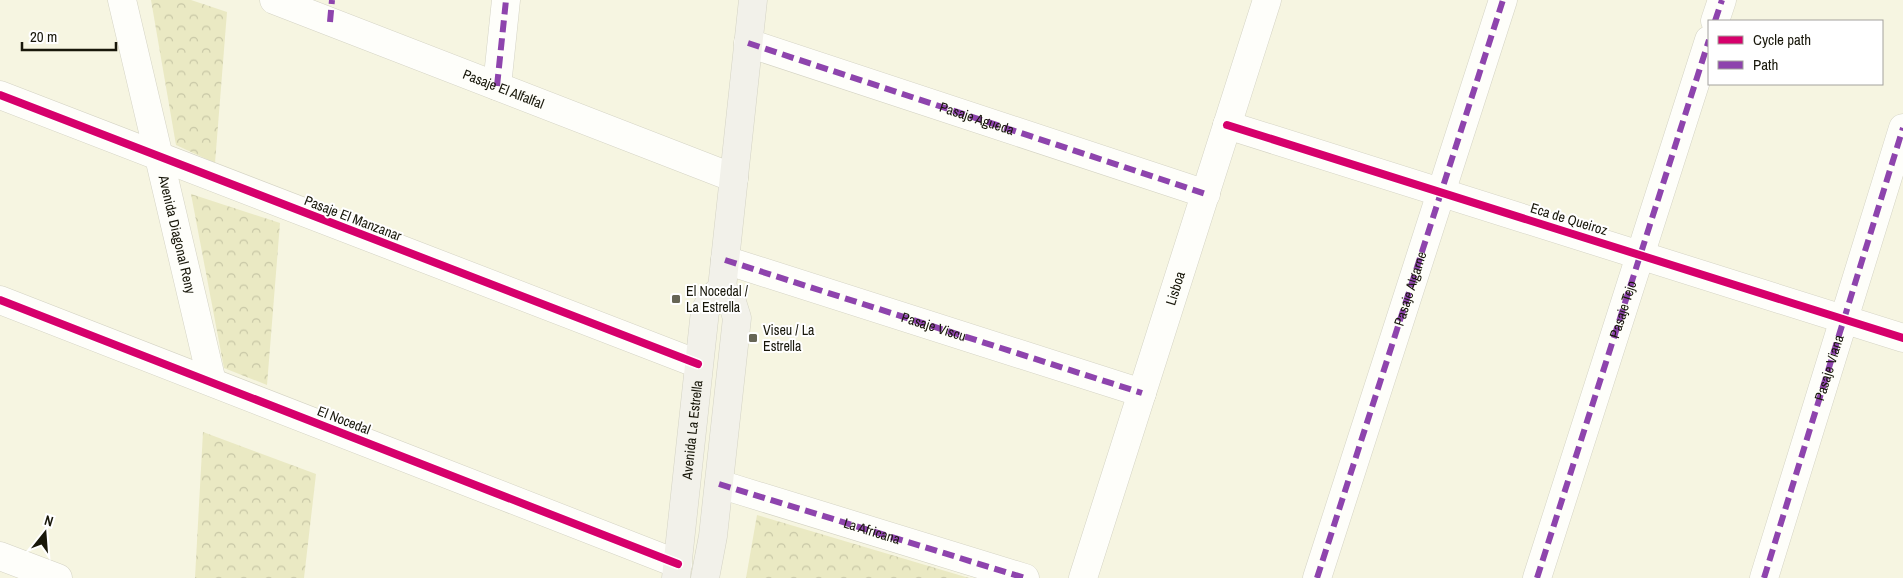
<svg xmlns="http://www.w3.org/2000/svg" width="1903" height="578" font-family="'Archivo Narrow',sans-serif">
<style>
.park{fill:url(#park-crowns)}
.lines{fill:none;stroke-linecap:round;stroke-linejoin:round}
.street-casing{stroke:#d4d3c4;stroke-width:29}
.secondary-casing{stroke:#d4d3c4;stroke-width:29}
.street{stroke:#fefefa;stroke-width:28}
.secondary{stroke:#f2f1ea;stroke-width:28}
.quiet{stroke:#8e44ad;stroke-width:6;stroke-dasharray:12 6;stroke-linecap:butt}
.cycleway-casing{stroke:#fff;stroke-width:11}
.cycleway{stroke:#d6006c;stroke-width:8}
.poi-dot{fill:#666555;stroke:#fff;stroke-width:2}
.labels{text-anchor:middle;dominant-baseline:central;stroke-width:4;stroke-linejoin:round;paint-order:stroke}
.street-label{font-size:14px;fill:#18170a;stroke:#fff}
.poi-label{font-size:14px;fill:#18170a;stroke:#fff;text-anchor:start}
</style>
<defs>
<pattern id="park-crowns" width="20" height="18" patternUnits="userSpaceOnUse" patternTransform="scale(1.25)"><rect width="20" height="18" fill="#eae9c3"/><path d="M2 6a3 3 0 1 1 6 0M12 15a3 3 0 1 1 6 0" fill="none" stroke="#c8c7a6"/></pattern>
</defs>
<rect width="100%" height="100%" fill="#f6f5e1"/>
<g class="park">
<polygon points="151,0 191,0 227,12 215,163 176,145"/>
<polygon points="191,194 280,223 267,385 224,368"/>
<polygon points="203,432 316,474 304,578 195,578"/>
<polygon points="757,515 969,578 746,578"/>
</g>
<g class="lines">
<defs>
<g id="street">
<path id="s1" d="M122,0L212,382"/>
<path id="s2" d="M274,0L734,178"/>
<polyline points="1715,21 1722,0"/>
<path id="s3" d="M748,43L1206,194"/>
<polyline points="497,86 506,0"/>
<polyline points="0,95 698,364"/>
<polyline points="1227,125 1903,338"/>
<polyline points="725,260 1142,393"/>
<polyline points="0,300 678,564"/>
<path id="s4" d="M719,484L1025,578"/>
<polyline points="0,556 58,578"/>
<path id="s5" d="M1083,578L1267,0"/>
<polyline points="1317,578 1503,0"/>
<path id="s6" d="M1537,578L1709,40"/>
<path id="s7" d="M1764,578L1903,128"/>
</g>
<g id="secondary">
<path id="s8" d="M676,578L705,311L712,298L722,288L753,0"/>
<polyline points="705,578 713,536 737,318 732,302 722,288"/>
</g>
</defs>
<use href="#street" class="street-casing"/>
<use href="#secondary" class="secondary-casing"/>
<use href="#street" class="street"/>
<use href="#secondary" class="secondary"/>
<g class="quiet">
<polyline points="1715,21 1722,0"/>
<polyline points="330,22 332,0"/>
<polyline points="748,43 1206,194"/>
<polyline points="497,86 506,0"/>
<path id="s9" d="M725,260L1142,393"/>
<polyline points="719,484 1025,578"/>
<path id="s10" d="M1317,578L1503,0"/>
<polyline points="1537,578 1709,40"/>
<polyline points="1764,578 1903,128"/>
</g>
<defs>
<g id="cycleway">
<polyline points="0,95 698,364"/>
<polyline points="1227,125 1903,338"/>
<polyline points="0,300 678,564"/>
</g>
</defs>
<use href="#cycleway" class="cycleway-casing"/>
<use href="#cycleway" class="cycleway"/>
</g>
<g class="poi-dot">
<rect x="671" y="294" width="10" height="10" rx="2.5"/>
<rect x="748" y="333" width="10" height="10" rx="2.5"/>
</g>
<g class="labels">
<g class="street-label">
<text stroke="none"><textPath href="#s2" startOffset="246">Pasaje El Alfalfal</textPath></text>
<text stroke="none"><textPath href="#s3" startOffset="241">Pasaje Agueda</textPath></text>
<text transform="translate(353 218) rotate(21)">Pasaje El Manzanar</text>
<text transform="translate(1569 219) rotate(17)">Eca de Queiroz</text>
<text stroke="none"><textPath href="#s1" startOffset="241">Avenida Diagonal Reny</textPath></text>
<text stroke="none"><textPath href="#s5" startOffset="304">Lisboa</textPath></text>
<text stroke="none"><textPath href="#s10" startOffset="304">Pasaje Algarne</textPath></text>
<text stroke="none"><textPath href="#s6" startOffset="282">Pasaje Tejo</textPath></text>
<text stroke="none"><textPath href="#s9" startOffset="219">Pasaje Viscu</textPath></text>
<text stroke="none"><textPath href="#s7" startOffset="220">Pasaje Viana</textPath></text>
<text transform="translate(344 420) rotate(21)">El Nocedal</text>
<text stroke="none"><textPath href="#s8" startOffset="149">Avenida La Estrella</textPath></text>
<text stroke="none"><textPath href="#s4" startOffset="160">La Africana</textPath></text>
</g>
<g class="poi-label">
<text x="686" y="291">El Nocedal /<tspan x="686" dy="16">La Estrella</tspan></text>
<text x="763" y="330">Viseu / La<tspan x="763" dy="16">Estrella</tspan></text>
</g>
</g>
<rect x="1708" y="20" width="175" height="65" fill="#ffffff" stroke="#a3a29d"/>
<rect x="1718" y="36" width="25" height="8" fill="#d6006c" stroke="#a3a29d"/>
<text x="1753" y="45" font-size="15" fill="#18170a">Cycle path</text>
<rect x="1718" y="61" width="25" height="8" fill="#8e44ad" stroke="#a3a29d"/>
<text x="1753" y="70" font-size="15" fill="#18170a">Path</text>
<g transform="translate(45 533) rotate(17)" stroke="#ffffff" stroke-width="4" paint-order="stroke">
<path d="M0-4L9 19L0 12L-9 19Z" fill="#18170a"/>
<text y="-8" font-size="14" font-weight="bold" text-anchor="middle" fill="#18170a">N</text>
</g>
<path d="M22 42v8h94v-8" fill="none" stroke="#18170a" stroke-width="2.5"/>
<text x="30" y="42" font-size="15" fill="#18170a" stroke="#ffffff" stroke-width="4" paint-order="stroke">20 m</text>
</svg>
